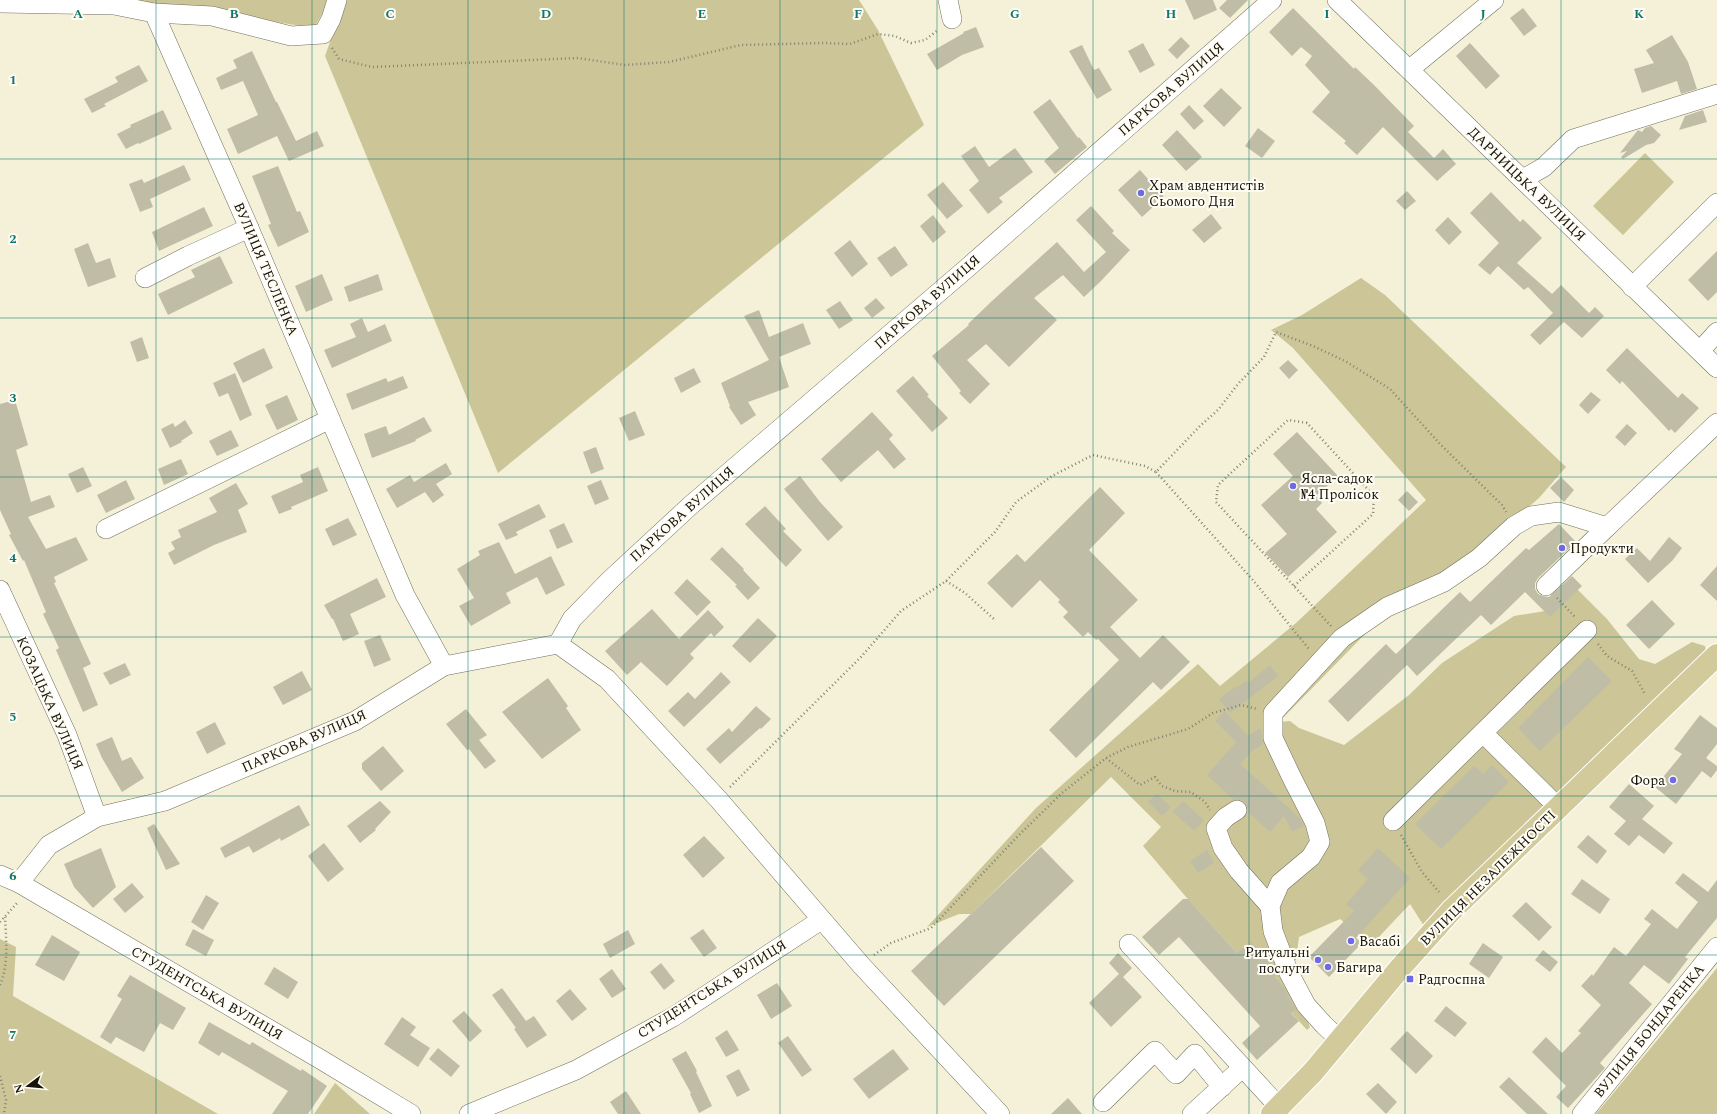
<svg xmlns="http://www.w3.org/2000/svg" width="1717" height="1114" font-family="Spectral,serif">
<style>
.green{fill:#ccc597}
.building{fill:#c0bda6}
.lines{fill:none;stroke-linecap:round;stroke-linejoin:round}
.minor-casing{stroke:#726f5a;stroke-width:20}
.major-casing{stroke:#fff;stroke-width:24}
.path{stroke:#858272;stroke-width:2.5;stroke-dasharray:1 3;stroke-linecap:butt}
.minor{stroke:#fff;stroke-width:19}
.major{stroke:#d2ca9a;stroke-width:22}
.grid{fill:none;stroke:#0f766e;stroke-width:1;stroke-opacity:0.55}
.poi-dot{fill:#6d6ae3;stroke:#fffdf3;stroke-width:1.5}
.labels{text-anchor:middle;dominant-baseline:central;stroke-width:4;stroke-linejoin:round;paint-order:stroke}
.street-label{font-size:14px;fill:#15130b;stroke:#fffdf3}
.poi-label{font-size:14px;fill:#15130b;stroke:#fffdf3;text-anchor:start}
.grid-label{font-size:13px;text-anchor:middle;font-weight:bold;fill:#0f766e;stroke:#fffdf3;stroke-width:4;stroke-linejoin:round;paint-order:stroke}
</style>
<rect width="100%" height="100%" fill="#f4f1d8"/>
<g class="green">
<polygon points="120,0 330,0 314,28 161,4"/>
<polygon points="345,0 859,0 878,30 924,125 498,473 325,56"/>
<polygon points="1645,153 1674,182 1623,235 1593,206"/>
<path d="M1361,278L1385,295L1566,467L1539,498L1482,547L1368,631L1279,722L1290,721L1299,728L1344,745L1409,695L1442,663L1514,616L1545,611L1577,589L1607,619L1639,659L1655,664L1692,642L1705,646L1706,652L1424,926L1410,904L1376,940C1361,942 1351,928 1340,919L1299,937L1296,960L1292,962L1306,1017L1310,1027L1307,1030L1186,897L1143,846L1161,827L1111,777L971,914H959L927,927L1036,808L1198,664L1220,686L1296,623L1426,500L1293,348L1271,330L1302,315Z"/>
<polygon points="0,939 16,947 13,996 218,1114 0,1114"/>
<polygon points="1717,968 1717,1114 1595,1114 1601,1108"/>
<polygon points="335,1083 370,1114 314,1114"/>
</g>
<g class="building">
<polygon points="1185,0 1213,0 1217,10 1194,20"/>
<polygon points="1227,0 1248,0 1230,18 1219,8"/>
<polygon points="1293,8 1354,69 1355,67 1374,85 1414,126 1408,132 1434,158 1443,149 1456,164 1437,181 1383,127 1357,155 1344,143 1346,141 1312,112 1330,92 1305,65 1312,56 1301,47 1292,56 1269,32"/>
<polygon points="1523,8 1537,26 1524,36 1510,18"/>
<polygon points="976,27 984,47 962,55 937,70 927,54 964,33 963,32"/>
<polygon points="1672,35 1688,62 1697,89 1681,94 1677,81 1642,93 1634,69 1654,63 1646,50"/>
<polygon points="1181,37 1190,46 1177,59 1168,50"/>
<polygon points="1143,43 1155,65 1140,73 1128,51"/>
<polygon points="1470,43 1500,76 1486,89 1456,56"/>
<polygon points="1082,45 1094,70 1099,68 1112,90 1097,99 1069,51"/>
<polygon points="252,51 276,102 277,102 296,141 317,131 324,146 289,161 277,136 238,154 227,129 258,115 243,81 221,90 216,78 237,68 233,60"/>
<polygon points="139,65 148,81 104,104 106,106 92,113 84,99 118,82 115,77"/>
<polygon points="1221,88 1242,108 1224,127 1203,106"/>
<polygon points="1050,99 1078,138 1079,137 1087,147 1055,174 1044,161 1059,148 1033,112"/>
<polygon points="1189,105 1204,121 1194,130 1180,114"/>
<polygon points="163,110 172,129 139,144 138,143 126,149 117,134 131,127 130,125"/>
<polygon points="1703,110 1707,122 1679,130 1685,116"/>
<polygon points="1651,126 1661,135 1654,143 1646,145 1623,159 1621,157 1627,151 1620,153 1638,130 1642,132 1645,128"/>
<polygon points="1258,128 1275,141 1262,158 1245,146"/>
<polygon points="1177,130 1202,157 1186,171 1162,145"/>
<polygon points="975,146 989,167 1015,148 1033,172 999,198 1003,202 988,214 969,190 979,181 961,156"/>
<polygon points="184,165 191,180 150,199 153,207 140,212 129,184 142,179 144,183"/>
<polygon points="278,166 297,212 300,211 309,232 278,247 268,225 271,224 252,176"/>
<polygon points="1140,170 1164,197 1142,217 1118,190"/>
<polygon points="943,182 963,206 947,219 927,195"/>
<polygon points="1407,191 1416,201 1405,210 1396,201"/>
<polygon points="1491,192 1520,222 1523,219 1542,238 1517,263 1552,294 1561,285 1589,313 1595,307 1604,316 1582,338 1564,322 1540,345 1530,335 1553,313 1528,287 1524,290 1498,266 1490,275 1478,265 1499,243 1470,213"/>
<polygon points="1091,206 1114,231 1112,233 1130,250 1100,282 1084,297 1063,275 1034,298 1057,320 1009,367 986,344 967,360 990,384 970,404 959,393 961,391 932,356 969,325 968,324 993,300 1057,242 1084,272 1106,252 1076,220"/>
<polygon points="204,207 213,226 159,251 152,232"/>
<polygon points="1211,214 1222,228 1204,243 1192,230"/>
<polygon points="933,215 946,232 933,243 920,226"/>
<polygon points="1448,217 1462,232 1449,245 1435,230"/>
<polygon points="850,240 868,264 852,277 834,253"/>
<polygon points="88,243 96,263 110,258 116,277 88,287 74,249"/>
<polygon points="895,246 908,265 891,277 877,258"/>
<polygon points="1717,251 1717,292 1708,301 1688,280"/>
<polygon points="220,256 233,283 168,315 158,294 195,277 191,270"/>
<polygon points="322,274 333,300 306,312 295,286"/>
<polygon points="378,274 383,290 349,302 344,287"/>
<polygon points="876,298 885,308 872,318 864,308"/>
<polygon points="840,301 853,320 839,329 826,310"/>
<polygon points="759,310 769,337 803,323 811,344 779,357 789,387 748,402 756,415 741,425 729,407 730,406 721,383 769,360 744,316"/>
<polygon points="362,318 368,332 385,324 392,341 332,368 324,350 356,337 350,324"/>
<polygon points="142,337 149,358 137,362 130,342"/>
<polygon points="264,348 273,368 243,383 233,363"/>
<polygon points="1627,348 1678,398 1682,393 1699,408 1675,433 1671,429 1669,431 1622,381 1620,384 1606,370"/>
<polygon points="1288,360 1298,370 1289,379 1279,368"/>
<polygon points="694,368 701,382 681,393 674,378"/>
<polygon points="235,373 252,415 240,421 228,393 219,397 213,383"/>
<polygon points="403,376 408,388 352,410 346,394 386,378 388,382"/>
<polygon points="913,376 929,395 927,396 948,418 932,432 896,391"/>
<polygon points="1591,392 1601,400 1588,414 1579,405"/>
<polygon points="287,395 298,420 277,430 265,405"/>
<polygon points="15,400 28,445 16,450 31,502 50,495 55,507 28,517 46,549 76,537 88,560 54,577 56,582 54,583 91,664 83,668 98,705 83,712 56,650 59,648 43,614 46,612 24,560 23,561 9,535 11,534 0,510 0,404"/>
<polygon points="635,411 645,435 629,441 619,418"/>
<polygon points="872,412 893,435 889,439 906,459 894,469 878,450 841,482 821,459"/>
<polygon points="424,417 432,431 415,440 416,441 372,458 364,434 386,426 389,435"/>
<polygon points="185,420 193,433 181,441 182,442 170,448 161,429 173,423 175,427"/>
<polygon points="1627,424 1637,433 1625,446 1615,437"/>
<polygon points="231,430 239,446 217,456 209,441"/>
<polygon points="1297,432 1338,476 1316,496 1322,503 1316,509 1337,532 1288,577 1265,553 1287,534 1261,505 1293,476 1273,454"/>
<polygon points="596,447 604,469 591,474 583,452"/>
<polygon points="181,459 188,474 164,485 158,469"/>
<polygon points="446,463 452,474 436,484 444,495 433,503 425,492 397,508 386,489 410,475 414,482"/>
<polygon points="83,467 92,486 77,493 68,474"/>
<polygon points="318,467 328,491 291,507 292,509 279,514 271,496 303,482 300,475"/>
<polygon points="800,476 820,502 843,527 828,541 784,489"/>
<polygon points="1561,477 1574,490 1564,502 1550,488"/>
<polygon points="126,480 135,499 106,513 97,495"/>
<polygon points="601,480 609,499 595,505 587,486"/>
<polygon points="236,483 248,504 238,510 247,532 214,545 174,565 168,553 175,549 171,542 181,537 178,530 217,512 209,498"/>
<polygon points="1100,487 1125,513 1089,550 1138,600 1110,627 1140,658 1163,635 1190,662 1161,690 1153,682 1076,758 1049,730 1119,660 1098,639 1096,640 1088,632 1083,637 1063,617 1068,612 1058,602 1060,600 1040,580 1012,608 987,583 1017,554 1025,562"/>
<polygon points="1407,491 1418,502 1409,511 1398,500"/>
<polygon points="539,504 546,517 516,532 518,535 506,540 498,524"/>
<polygon points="765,506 786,529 783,531 802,550 786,567 745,524"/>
<polygon points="348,518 357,535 333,546 325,529"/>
<polygon points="564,523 573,542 557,549 549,530"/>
<polygon points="1559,524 1576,542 1538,578 1535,583 1535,589 1538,594 1543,596 1549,597 1572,576 1582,586 1550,617 1525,592 1491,625 1481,615 1417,676 1407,665 1348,722 1328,701 1386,644 1396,654 1460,592 1470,602 1526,548 1529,550"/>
<polygon points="1669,537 1682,548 1672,561 1648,583 1625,559 1637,548 1650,561"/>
<polygon points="499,542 515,574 551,556 565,585 546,595 537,577 506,593 511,603 471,626 459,606 474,598 457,569 480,555 478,551"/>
<polygon points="722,547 744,569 743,570 760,588 748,600 735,586 737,585 710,559"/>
<polygon points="1717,566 1717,601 1700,585"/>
<polygon points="377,578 386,597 350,614 359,634 343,641 333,619 332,619 324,605"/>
<polygon points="687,579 711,602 697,616 674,593"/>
<polygon points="1652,600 1675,624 1649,649 1626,625"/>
<polygon points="652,609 679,639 708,610 724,627 714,637 711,633 690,654 694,658 667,686 641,662 627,675 605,651"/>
<polygon points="758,618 777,636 750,663 732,646"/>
<polygon points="380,635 391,660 374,667 364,641"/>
<polygon points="1588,657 1612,681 1540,751 1518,728"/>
<polygon points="125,663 131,675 110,685 103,673"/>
<polygon points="1270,665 1278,676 1230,713 1219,699 1236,686 1237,688 1246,681 1248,683"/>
<polygon points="302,671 312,690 283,705 273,687"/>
<polygon points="721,672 731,682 684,727 668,711 688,692 695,699"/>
<polygon points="548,678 568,706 566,708 581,730 542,759 502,712"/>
<polygon points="756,706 771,719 761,729 760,728 720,764 706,749 729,728 732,732"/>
<polygon points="466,709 487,735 479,740 496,761 485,769 469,749 467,750 446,724"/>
<polygon points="1225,711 1248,736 1260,728 1262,731 1263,744 1252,751 1240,764 1300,818 1304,826 1292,832 1284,816 1270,832 1248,812 1246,804 1242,800 1234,800 1207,775 1236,742 1215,721"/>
<polygon points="1700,715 1717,728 1717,744 1706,758 1717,766 1717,770 1711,778 1702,771 1676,804 1655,787 1682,754 1674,749"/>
<polygon points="215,722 226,744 207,754 196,732"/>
<polygon points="112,737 122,761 131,757 144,778 122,792 102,758 96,744"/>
<polygon points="383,746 404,771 381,791 362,769 362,763"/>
<polygon points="1492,765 1509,782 1441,849 1415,824 1474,766 1483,774"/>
<polygon points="1629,784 1654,806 1642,819 1673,843 1664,854 1639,835 1629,846 1614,834 1626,821 1609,807"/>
<polygon points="1157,794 1171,807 1162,816 1148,802"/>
<polygon points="380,801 391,812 375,829 376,830 360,843 347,826"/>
<polygon points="1183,801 1204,820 1194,831 1173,812"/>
<polygon points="299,805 310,825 281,841 280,838 253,853 249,846 225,858 220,848"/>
<polygon points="154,824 180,864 166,870 147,828"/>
<polygon points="1588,835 1607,851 1597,864 1577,847"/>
<polygon points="704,836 725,858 703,878 683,855"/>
<polygon points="324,843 344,869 328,882 308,856"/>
<polygon points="1041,847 1074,881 944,1006 911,971"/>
<polygon points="101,848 116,887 93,908 74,887 64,864"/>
<polygon points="1378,848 1410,878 1356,938 1362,943 1329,977 1309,957 1354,911 1346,904 1368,879 1358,870"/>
<polygon points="1207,850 1214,863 1198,873 1190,861"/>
<polygon points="1683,873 1708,892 1717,880 1717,918 1685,957 1688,959 1669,984 1644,965 1629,983 1652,1004 1600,1063 1605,1068 1568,1108 1556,1097 1566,1086 1532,1052 1546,1037 1562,1053 1581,1033 1578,1031 1601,1005 1581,986 1592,974 1593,976 1614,947 1626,956 1651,924 1644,919 1652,909 1677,929 1698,902 1675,883"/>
<polygon points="1582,879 1610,899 1600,914 1571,894"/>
<polygon points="132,883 144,897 125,913 113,899"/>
<polygon points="206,895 219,903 203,930 191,922"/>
<polygon points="1183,899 1188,899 1237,953 1251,942 1271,965 1269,967 1277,974 1274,977 1284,988 1288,995 1287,996 1296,1009 1291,1013 1299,1021 1257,1060 1242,1043 1260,1026 1179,937 1159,955 1142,937"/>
<polygon points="1526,902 1552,927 1539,941 1512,916"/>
<polygon points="193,929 214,940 206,956 185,945"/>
<polygon points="703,929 717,948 704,957 690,938"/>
<polygon points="628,930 635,944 610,958 603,944"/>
<polygon points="52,935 80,952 64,981 35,965"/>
<polygon points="1483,943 1503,957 1489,978 1469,964"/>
<polygon points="1543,950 1558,962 1550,972 1535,960"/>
<polygon points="1118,953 1132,968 1123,977 1142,997 1111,1027 1089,1003 1119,974 1109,963"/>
<polygon points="661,963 675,981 664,990 650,972"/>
<polygon points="274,967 298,982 288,999 264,984"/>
<polygon points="612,969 626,989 612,998 599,979"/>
<polygon points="130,975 186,1008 173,1030 160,1023 144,1052 116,1037 111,1044 100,1037 122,999 117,996"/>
<polygon points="777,983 792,1006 771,1019 757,995"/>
<polygon points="502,988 526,1021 534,1016 547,1035 527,1048 514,1029 516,1028 492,995"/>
<polygon points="570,989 587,1009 572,1021 556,1001"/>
<polygon points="1446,1006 1467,1023 1455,1037 1434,1021"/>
<polygon points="464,1011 482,1031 470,1042 452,1021"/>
<polygon points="402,1017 416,1027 410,1035 430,1048 418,1067 384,1044"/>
<polygon points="209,1022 250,1045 252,1042 301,1071 302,1069 327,1086 308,1114 272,1114 288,1091 222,1052 219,1056 198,1043"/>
<polygon points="727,1030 739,1050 726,1057 715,1038"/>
<polygon points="1407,1031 1433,1056 1416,1074 1390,1049"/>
<polygon points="788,1036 812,1070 802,1077 778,1043"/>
<polygon points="438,1048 460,1066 451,1077 429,1059"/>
<polygon points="893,1049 909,1069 869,1099 853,1079"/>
<polygon points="686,1051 697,1071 696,1072 712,1106 699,1113 690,1094 691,1093 672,1059"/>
<polygon points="739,1069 750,1090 737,1097 726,1076"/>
<polygon points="1509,1077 1548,1114 1527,1114 1499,1087"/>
<polygon points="1378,1083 1397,1102 1386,1114 1366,1094"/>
<polygon points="626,1091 641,1114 618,1114 610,1102"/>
<polygon points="1068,1098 1082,1114 1051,1114"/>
</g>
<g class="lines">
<defs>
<g id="minor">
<polyline points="948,0 952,19"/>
<polyline points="1337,0 1717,368"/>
<polyline points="0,3 114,5 154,13 249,228 405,595 444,666"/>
<polyline points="154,13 212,16 291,36 323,34 331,19 337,0"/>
<polyline points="1410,69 1494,0"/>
<polyline points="1523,179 1544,167 1573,139 1717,94"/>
<polyline points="145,278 188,256 249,228"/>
<polyline points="1632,287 1717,203"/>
<polyline points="1700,351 1717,332"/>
<polyline points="106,529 330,419"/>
<polyline points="1546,586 1607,527"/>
<polyline points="0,590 67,735 97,817"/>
<polyline points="558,644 572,619 611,579 691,505 966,269 1272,0"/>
<polyline points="558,644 607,679 719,800 861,965 1000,1114"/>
<polyline points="1483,733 1558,807"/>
<polyline points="1237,810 1226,817 1216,828 1223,848 1239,871 1270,906"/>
<polyline points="1393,821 1587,630"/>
<polyline points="0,875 19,883 320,1059 411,1114"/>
<polyline points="19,883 49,845 97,817 165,801 355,721 444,666 558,644"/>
<polyline points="1129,944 1280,1108"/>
<polyline points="1340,1040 1324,1025 1306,1005 1289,973 1273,931 1270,906 1280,883 1311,857 1320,842 1315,823 1292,778 1273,738 1273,713 1342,638 1387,607 1444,582 1479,558 1514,526 1531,516 1559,512 1607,527 1717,423"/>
<polyline points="1103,1102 1155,1051 1176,1074 1195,1054 1222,1087"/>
<polyline points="469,1114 576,1070 673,1017 821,920"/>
<polyline points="1192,1114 1242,1068"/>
<polyline points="1582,1114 1717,947"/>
</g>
<polyline id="major" points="1272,1114 1313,1072 1400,968 1451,911 1717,655"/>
</defs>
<use href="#minor" class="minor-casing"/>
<use href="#major" class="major-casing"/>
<g class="path">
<polyline points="332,48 339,59 372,67 578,58 624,65 669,62 741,45 824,43 850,44 878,34 895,36 911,43 925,40 938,30"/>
<polyline points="1156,472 1252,579 1309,649"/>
<polyline points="946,581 965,593 994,619"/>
<polyline points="1294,586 1373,514 1374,496 1307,423 1288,420 1218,485 1216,502 1331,626"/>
<polyline points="1557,598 1576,618"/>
<polyline points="1598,644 1607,656 1632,671 1645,694"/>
<polyline points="1106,758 1140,785 1155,777 1162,786 1175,791 1191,792 1205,802 1210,810"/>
<polyline points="730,787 861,657 901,611 946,581 995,532 1016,502 1052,476 1093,455 1145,466 1156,472 1200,426 1218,410 1238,384 1264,357 1276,332 1313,346 1345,361 1390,389 1441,445 1502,505 1506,512"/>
<polyline points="1401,835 1422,872 1439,892"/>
<polyline points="0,922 18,902"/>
<polyline points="874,955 891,943 931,928 1018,836 1062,793 1106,758 1128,747 1188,729 1213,713 1241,705 1257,709"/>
<path d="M0,985C9,964 6,939 5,917"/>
<polyline points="0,1076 6,1100 4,1114"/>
</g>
<use href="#minor" class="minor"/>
<use href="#major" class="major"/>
</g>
<path class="grid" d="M156,0V1114M312,0V1114M468,0V1114M624,0V1114M780,0V1114M937,0V1114M1093,0V1114M1249,0V1114M1405,0V1114M1561,0V1114M0,159H1717M0,318H1717M0,477H1717M0,637H1717M0,796H1717M0,955H1717"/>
<g class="poi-dot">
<circle cx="1141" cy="193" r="4"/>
<circle cx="1293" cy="486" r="4"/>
<circle cx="1562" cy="548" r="4"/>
<circle cx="1673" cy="780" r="4"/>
<circle cx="1351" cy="941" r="4"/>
<circle cx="1318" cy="960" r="4"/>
<circle cx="1328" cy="967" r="4"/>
<rect x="1406" y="975" width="8" height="8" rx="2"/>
</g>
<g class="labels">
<g class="street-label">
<text transform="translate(1171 89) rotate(-41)">ПАРКОВА ВУЛИЦЯ</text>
<text transform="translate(1527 184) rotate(44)">ДАРНИЦЬКА ВУЛИЦЯ</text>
<text transform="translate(266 269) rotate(67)">ВУЛИЦЯ ТЕСЛЕНКА</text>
<text transform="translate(927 302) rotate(-41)">ПАРКОВА ВУЛИЦЯ</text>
<text transform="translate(682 514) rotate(-42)">ПАРКОВА ВУЛИЦЯ</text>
<text transform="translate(50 703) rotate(66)">КОЗАЦЬКА ВУЛИЦЯ</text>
<text transform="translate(304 741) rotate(-24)">ПАРКОВА ВУЛИЦЯ</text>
<text transform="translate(1488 878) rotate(-45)">ВУЛИЦЯ НЕЗАЛЕЖНОСТІ</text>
<text transform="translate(712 989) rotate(-32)">СТУДЕНТСЬКА ВУЛИЦЯ</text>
<text transform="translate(207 993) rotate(30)">СТУДЕНТСЬКА ВУЛИЦЯ</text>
<text transform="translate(1649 1031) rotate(-51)">ВУЛИЦЯ БОНДАРЕНКА</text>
</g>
<g class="poi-label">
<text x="1149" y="185">Храм авдентистів<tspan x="1149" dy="16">Сьомого Дня</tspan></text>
<text x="1301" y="478">Ясла-садок<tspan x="1301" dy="16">№4 Пролісок</tspan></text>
<text x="1570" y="548">Продукти</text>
<text x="1665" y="780" text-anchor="end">Фора</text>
<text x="1359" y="941">Васабі</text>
<text x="1310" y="952" text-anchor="end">Ритуальні<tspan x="1310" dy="16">послуги</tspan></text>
<text x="1336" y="967">Багира</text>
<text x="1418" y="979">Радгоспна</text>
</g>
</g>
<g class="grid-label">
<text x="78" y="18">A</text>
<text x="234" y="18">B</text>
<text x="390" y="18">C</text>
<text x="546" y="18">D</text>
<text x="702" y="18">E</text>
<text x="858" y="18">F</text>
<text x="1015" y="18">G</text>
<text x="1171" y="18">H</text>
<text x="1327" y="18">I</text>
<text x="1483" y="18">J</text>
<text x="1639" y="18">K</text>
<text x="13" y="84">1</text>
<text x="13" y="243">2</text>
<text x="13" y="402">3</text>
<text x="13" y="562">4</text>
<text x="13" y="721">5</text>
<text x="13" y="880">6</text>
<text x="13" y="1039">7</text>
</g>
<g transform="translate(28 1086) rotate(254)" stroke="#fffdf3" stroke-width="3" paint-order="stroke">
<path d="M0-3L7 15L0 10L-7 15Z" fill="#15130b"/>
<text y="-6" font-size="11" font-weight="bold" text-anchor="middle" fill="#15130b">N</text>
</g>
</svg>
